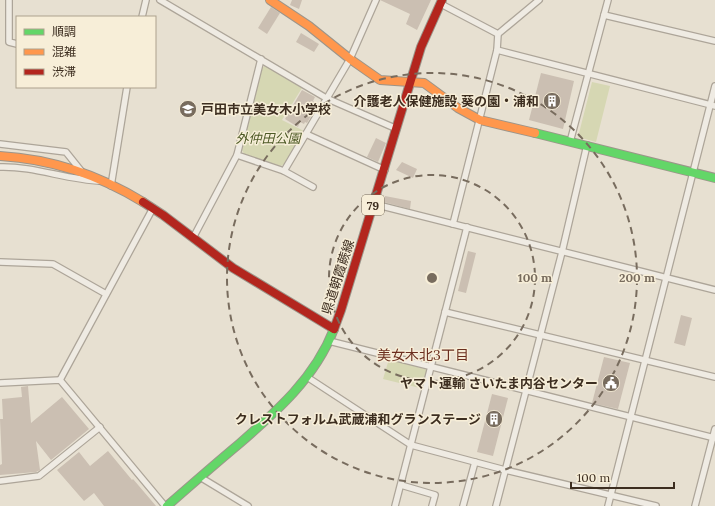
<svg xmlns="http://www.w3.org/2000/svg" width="715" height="506" font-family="Lora,'Noto Sans JP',serif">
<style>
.green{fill:#d6d7b3}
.building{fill:#cbbfb2}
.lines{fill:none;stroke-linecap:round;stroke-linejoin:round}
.street-casing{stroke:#ada599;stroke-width:8}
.fast-casing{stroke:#9c958a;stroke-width:10}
.slow-casing{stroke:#9c958a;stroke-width:10}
.jam-casing{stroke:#9c958a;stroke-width:10}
.street{stroke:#efebe3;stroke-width:5.5}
.fast{stroke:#63d668;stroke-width:8}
.slow{stroke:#ff974d;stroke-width:8}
.jam{stroke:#b3261e;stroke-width:8}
.ring{fill:none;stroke:#786c5e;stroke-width:2;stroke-dasharray:7 5}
.labels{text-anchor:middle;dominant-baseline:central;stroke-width:3;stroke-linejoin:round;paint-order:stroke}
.shield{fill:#f7eed8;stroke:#756857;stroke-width:1}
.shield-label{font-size:12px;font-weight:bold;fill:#3d2e20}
.poi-label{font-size:13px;font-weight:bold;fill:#3d2e20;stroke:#f7eed8;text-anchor:end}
.park-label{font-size:13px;font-style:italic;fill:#4d5a26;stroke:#f7eed8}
.street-label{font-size:13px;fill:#3d2e20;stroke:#f7eed8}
.neighbourhood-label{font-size:14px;fill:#6b2e1e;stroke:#f7eed8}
.centre{fill:#786c5e;stroke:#f7eed8;stroke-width:2}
.ring-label{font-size:12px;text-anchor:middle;font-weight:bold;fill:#786c5e;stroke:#f7eed8;stroke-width:3;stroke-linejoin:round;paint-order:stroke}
</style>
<rect width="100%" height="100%" fill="#e7e0d1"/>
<g class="green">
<polygon points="266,65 302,88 282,120 304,131 284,164 281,166 244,154 242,150 262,68"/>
<polygon points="592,82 610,86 596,142 578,137"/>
<polygon points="389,359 428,370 424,389 383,379"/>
</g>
<g class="building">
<polygon points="292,0 302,0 299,9 290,5"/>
<polygon points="380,0 431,0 417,30 406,24 410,14"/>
<polygon points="271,7 280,13 267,34 258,28"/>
<polygon points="301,33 319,44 314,52 296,42"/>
<polygon points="541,73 574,81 563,129 529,120"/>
<polygon points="302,90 315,97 313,101 318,104 307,123 305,122 304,124 300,122 298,127 285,119"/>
<polygon points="376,138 386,143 378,162 367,157"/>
<polygon points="402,162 417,169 413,178 396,170"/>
<polygon points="385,196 411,201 410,209 384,202"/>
<polygon points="468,251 476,253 466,293 458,291"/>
<polygon points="681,315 692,318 685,346 674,343"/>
<polygon points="604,357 630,363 618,409 592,403"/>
<polygon points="28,386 31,423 62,397 89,429 51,460 36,441 40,470 36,472 0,475 0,465 2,464 0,419 3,419 2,399 22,397 21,387"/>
<polygon points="492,394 508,398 493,456 477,452"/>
<polygon points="108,451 132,480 133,479 156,506 104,506 94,493 84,501 57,470 79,452 90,466"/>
</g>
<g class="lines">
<defs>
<g id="street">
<polyline points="9,0 9,42 17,44"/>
<polyline points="160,0 326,98 397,129"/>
<polyline points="441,4 498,34 539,0"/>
<polyline points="604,15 715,41"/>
<polyline points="142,17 146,0"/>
<polyline points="497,50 715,106"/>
<polyline points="306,134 385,170"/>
<polyline points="570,142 608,0"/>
<polyline points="0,144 66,152 82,172"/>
<polyline points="237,155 284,171 350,59 376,0"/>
<path d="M0,167C35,166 66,180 101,181"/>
<polyline points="284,171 313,187"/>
<polyline points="111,186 127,87"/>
<polyline points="374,204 715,290"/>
<polyline points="453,224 497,50 498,34"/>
<polyline points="193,238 237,155 261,59"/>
<polyline points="0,262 53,264 106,294"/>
<polyline points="445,312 715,377"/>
<polyline points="329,341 715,438"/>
<polyline points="307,377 411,445 505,470 656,506"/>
<polyline points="60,380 153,208"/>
<polyline points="0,383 60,380 165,506"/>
<polyline points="200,477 248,506"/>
<polyline points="0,481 39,476 100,427"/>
<polyline points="401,485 435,495 432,506"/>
<polyline points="395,506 467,227"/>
<polyline points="463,506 475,462"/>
<polyline points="496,506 562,252 587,145"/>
<polyline points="608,506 715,86"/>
<polyline points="695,506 715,429"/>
</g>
<g id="fast">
<polyline points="535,133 715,178"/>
<path d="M167,506C191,485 215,464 239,444C277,411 315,378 334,329"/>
</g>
<g id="slow">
<polyline points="270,0 309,26 350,59 380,80 424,83 458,108 480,120 535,133"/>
<path d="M0,156C52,159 99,175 143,202"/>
</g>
<g id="jam">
<polyline points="143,202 163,215 233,268 334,329"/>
<polyline points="334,329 341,310 421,47 442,0"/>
</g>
</defs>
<use href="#street" class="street-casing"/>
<use href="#fast" class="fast-casing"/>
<use href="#slow" class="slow-casing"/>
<use href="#jam" class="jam-casing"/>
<use href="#street" class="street"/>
<use href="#fast" class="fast"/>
<use href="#slow" class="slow"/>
<use href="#jam" class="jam"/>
</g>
<g class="ring">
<circle cx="432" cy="278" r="103"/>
<circle cx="432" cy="278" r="205"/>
</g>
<defs>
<symbol id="building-disc" viewBox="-11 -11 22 22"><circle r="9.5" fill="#786c5e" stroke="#f7eed8"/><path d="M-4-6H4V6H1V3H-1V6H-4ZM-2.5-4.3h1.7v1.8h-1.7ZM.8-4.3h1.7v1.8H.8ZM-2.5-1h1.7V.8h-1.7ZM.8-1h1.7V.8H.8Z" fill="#fff"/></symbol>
<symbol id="school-disc" viewBox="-11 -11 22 22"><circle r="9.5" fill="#786c5e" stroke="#f7eed8"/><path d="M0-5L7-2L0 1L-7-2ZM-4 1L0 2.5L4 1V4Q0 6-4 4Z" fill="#fff"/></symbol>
<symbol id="civic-disc" viewBox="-11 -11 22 22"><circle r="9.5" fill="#786c5e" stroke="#f7eed8"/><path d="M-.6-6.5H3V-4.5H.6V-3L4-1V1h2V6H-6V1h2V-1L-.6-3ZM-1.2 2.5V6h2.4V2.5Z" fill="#fff"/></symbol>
</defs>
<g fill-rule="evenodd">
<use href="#building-disc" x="542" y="91" width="20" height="20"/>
<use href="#school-disc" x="178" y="99" width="20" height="20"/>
<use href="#civic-disc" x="601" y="373" width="20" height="20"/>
<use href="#building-disc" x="484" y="409" width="20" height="20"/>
</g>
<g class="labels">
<rect class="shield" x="362" y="195" width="22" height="20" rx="3"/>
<g class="shield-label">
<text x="373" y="205">79</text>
</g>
<g class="poi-label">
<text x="539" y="101">介護老人保健施設 葵の園・浦和</text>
<text x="201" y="109" text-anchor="start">戸田市立美女木小学校</text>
<text x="598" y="383">ヤマト運輸 さいたま内谷センター</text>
<text x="481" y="419">クレストフォルム武蔵浦和グランステージ</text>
</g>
<g class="park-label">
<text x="268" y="138">外仲田公園</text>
</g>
<g class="street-label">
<text transform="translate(338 277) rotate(-72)">県道朝霞蕨線</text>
</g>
<g class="neighbourhood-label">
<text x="423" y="355">美女木北3丁目</text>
</g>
</g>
<circle cx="432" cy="278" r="6" class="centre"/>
<g class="ring-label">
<text x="535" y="282">100 m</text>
<text x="637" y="282">200 m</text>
</g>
<rect x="16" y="16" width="140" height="72" fill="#f7eed8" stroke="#ada18e"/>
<rect x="24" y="29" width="20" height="6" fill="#63d668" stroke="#ada18e"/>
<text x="52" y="36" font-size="12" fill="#3d2e20">順調</text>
<rect x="24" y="49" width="20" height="6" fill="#ff974d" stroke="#ada18e"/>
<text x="52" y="56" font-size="12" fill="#3d2e20">混雑</text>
<rect x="24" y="69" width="20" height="6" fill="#b3261e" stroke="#ada18e"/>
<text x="52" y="76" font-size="12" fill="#3d2e20">渋滞</text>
<path d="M571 482v6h103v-6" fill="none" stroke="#3d2e20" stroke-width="2"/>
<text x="577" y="482" font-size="12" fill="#3d2e20" stroke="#f7eed8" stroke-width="3" paint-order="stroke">100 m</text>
</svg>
